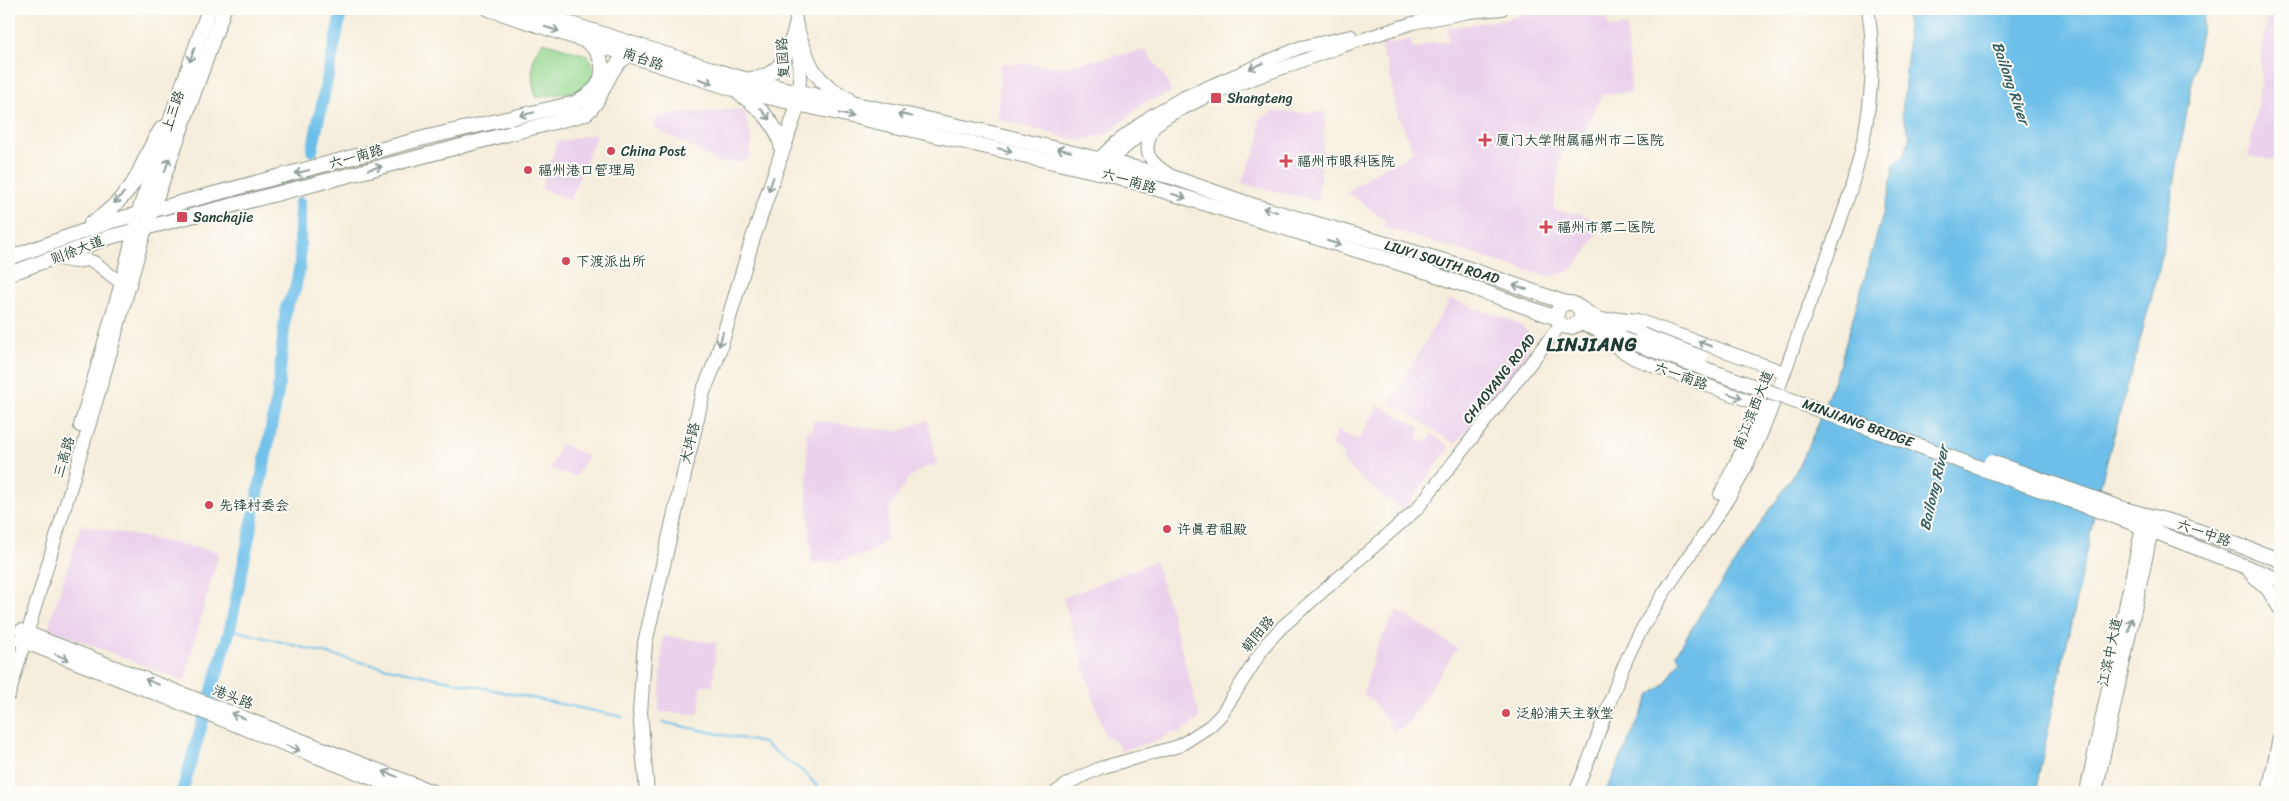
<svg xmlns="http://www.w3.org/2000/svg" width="2289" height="801" font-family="Sriracha,'LXGW WenKai TC',sans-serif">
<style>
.built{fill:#ebd1eb}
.green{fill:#94d78f;stroke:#5a8a62}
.water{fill:#6dbfe9;stroke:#467e8e}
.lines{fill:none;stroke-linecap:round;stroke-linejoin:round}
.stream{stroke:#6dbfe9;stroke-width:2}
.river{stroke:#6dbfe9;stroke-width:12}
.secondary-casing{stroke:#8a9688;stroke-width:14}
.primary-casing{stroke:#8a9688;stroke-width:16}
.secondary{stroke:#fff;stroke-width:12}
.primary{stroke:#fff;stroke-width:14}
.primary-bridge-casing{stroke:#8a9688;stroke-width:16;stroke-linecap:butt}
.primary-bridge{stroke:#fff;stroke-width:14}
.oneway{stroke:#8f9e9a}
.poi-dot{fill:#d1495b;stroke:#fdfcf7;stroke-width:2}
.labels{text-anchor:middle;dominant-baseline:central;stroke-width:4;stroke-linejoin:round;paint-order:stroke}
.street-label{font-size:14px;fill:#1f3d34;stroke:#fdfcf7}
.poi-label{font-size:14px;fill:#1f3d34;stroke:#fdfcf7;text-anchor:start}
.water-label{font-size:15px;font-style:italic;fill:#325e61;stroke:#fdfcf7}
.district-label{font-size:19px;font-weight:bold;letter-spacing:1px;fill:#1f3d34;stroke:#fdfcf7}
</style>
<rect width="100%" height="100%" fill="#fdfcf7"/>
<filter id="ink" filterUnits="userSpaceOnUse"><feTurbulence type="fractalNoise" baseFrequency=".02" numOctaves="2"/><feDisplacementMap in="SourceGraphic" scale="10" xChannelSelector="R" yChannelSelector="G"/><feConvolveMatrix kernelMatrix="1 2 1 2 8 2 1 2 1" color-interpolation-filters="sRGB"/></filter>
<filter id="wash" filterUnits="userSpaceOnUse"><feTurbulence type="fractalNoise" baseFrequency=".0096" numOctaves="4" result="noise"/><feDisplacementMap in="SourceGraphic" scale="20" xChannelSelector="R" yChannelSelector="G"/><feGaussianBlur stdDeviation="1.12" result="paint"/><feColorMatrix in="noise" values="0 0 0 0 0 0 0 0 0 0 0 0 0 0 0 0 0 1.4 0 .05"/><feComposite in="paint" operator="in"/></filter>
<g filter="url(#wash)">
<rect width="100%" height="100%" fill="#f6eedc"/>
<g class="built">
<polygon points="1542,9 1586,9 1588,15 1607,19 1609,28 1627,26 1631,93 1602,94 1585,133 1563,136 1553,210 1579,214 1603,223 1585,254 1571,270 1559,275 1546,276 1382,227 1386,220 1347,192 1385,166 1405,159 1404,156 1413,151 1396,110 1387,61 1383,58 1381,45 1410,40 1413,49 1423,47 1423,44 1448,41 1448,28 1512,18"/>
<polygon points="2269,9 2280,9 2280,161 2248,156 2261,84 2261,55"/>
<polygon points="1145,50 1167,80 1171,93 1143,103 1110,133 1080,141 997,119 1001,63 1065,66"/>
<polygon points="743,109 752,140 750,157 741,162 721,163 654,127 656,118 669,114"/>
<polygon points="1273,112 1326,112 1318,201 1241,184 1260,139 1259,119"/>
<polygon points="597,133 570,200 541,188 557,142"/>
<polygon points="1450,299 1516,322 1527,331 1530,344 1525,357 1455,444 1390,402"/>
<polygon points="1379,405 1420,428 1417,438 1427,442 1432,434 1449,447 1404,511 1366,483 1342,460 1344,455 1339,449 1330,446 1337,431 1358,440"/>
<polygon points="813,420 884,430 900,431 928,420 937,464 921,469 907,480 889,511 886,538 880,546 868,553 837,562 812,564 807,496 807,430 812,431"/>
<polygon points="561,444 588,456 576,476 550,469"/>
<polygon points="81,525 219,552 184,681 48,628"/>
<polygon points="1155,561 1176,629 1200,718 1181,732 1175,733 1173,731 1160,740 1120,751 1118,743 1106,736 1103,730 1063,598"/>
<polygon points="1397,610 1457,648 1406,726 1394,731 1372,700 1363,694 1377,646"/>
<polygon points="663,636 716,643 713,686 701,685 699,714 659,712"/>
</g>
<path class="green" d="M543,42L587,55C592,61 594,65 593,73C591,95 552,94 536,98C531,80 529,55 543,42Z"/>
<polygon class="water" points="1906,9 2205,9 2159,270 2101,483 2035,792 1605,792 1650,695 1664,685 1680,660 1676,654 1701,613 1796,471 1814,433 1840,363 1889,193 1894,165 1905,154 1910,136 1902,114 1908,49"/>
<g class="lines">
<g class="stream">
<polyline points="230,629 364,663 623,717"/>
<polyline points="662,722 763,743 806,774 816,785 819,792"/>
</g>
<g class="river">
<polyline points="312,151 342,9"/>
<polyline points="182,792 230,629 265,460 278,392 286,307 295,290 300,265 300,203"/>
</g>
</g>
</g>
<g filter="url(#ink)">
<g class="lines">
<defs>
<g id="secondary">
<polyline points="795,9 800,76 799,100"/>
<path d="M1154,127C1141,152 1148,161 1170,175"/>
<polyline points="1093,164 1114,144 1152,115 1182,98 1301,47 1351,36"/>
<polyline points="1103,167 1135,139 1170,115 1212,94 1342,46 1413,23 1469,12 1502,9"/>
<polyline points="54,258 74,262 87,260 94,262 121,283"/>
<polyline points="1604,320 1619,318 1637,320 1784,372"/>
<polyline points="1600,332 1620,350 1635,359 1771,409"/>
<polyline points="80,426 121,283 138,214"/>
<polyline points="1720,494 1760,414"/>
<polyline points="21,630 435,792"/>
<polyline points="18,640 405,792"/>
<polyline points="9,695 106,369 146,228"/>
<polyline points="1056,792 1072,781 1100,768 1179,746 1210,726 1221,715 1266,644 1282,627 1417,509 1561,324"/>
<path d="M1575,792C1599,742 1611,687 1637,638C1666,583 1706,537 1737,484C1765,434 1782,379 1801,326C1840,222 1886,123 1868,9"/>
<polyline points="2086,792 2142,527"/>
<polyline points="2096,792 2154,521"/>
</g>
<g id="primary">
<polyline points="489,9 733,89 1115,176 1428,272 1557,318"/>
<polyline points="524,9 737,77 781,88 991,133 1172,177 1255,206 1458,265 1566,303"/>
<path d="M796,26C809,64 811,79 848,99"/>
<path d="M751,79C782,77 789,51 796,26"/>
<path d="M740,94C761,109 778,124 782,150"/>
<polyline points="138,214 209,9"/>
<polyline points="149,218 224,9"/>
<path d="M91,223C104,217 128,193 135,180C145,162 149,146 162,128"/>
<path d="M9,258L112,221L428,137L575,103C582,99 589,95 594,90C608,74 603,53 587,42"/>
<path d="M9,274L110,237L585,114C606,98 605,66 630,55"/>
<circle cx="1569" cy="315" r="12"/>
<polyline points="1577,306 1596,318 1642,335"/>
<polyline points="1578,322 1622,339"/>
<polyline points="2127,510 2176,523 2280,560"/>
<polyline points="2122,519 2280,580"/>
<polyline points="2251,573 2268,589 2280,608"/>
<polyline points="647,792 640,712 645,643 703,392 716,361 752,241 798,105"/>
<polyline points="2269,792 2280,737"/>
</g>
</defs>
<use href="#secondary" class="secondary-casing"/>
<use href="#primary" class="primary-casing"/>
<use href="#secondary" class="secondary"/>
<use href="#primary" class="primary"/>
<defs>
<g id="primary-bridge">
<polyline points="1642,335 1700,357"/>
<polyline points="1622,339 2122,519"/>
<polyline points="1991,462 2127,510"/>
</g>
</defs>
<use href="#primary-bridge" class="primary-bridge-casing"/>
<use href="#primary-bridge" class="primary-bridge"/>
</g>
<defs><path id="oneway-shaft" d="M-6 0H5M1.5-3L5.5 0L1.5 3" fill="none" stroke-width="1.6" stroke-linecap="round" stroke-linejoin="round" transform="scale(1.25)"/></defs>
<g class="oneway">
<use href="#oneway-shaft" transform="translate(552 29) rotate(18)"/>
<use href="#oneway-shaft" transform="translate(192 55) rotate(110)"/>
<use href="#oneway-shaft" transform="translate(1256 66) rotate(157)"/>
<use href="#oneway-shaft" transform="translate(706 81) rotate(18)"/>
<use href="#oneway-shaft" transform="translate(527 114) rotate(167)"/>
<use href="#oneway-shaft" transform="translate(765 114) rotate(50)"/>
<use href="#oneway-shaft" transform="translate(846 115) rotate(12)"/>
<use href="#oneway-shaft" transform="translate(905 115) rotate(-168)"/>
<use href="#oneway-shaft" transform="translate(1005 150) rotate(13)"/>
<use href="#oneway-shaft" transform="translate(1064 150) rotate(-167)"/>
<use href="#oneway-shaft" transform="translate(167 165) rotate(-70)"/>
<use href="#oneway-shaft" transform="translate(375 168) rotate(-14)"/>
<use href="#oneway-shaft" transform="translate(302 172) rotate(165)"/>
<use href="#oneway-shaft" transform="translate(771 184) rotate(109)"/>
<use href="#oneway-shaft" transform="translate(1179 196) rotate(18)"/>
<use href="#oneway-shaft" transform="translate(119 198) rotate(133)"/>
<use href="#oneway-shaft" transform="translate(1270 210) rotate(-164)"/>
<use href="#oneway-shaft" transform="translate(1334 243) rotate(17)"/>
<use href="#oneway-shaft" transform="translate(1520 287) rotate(-161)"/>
<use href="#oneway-shaft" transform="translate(721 339) rotate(105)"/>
<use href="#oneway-shaft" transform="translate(1705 344) rotate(-161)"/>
<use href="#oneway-shaft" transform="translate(1735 396) rotate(20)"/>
<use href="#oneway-shaft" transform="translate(2130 625) rotate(-78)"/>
<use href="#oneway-shaft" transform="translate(62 657) rotate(22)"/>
<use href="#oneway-shaft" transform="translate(152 682) rotate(-158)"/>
<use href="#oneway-shaft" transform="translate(238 716) rotate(-159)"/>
<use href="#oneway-shaft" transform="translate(293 748) rotate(22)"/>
<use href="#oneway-shaft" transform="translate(390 774) rotate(-159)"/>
</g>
</g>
<g class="poi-dot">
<rect x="1210" y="92" width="12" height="12" rx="2.5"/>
<path d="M1482.5 132.5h5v5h5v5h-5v5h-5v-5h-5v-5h5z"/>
<circle cx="611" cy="151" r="5"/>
<path d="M1283.5 153.5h5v5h5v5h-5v5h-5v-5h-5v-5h5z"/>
<circle cx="528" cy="170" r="5"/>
<rect x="176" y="211" width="12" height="12" rx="2.5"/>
<path d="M1543.5 219.5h5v5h5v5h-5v5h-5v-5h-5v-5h5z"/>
<circle cx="566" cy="261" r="5"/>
<circle cx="209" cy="505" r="5"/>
<circle cx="1167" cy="529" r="5"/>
<circle cx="1506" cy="713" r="5"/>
</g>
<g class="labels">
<g class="street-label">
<text transform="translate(783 58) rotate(-94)">复园路</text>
<text transform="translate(643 59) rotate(19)">南台路</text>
<text transform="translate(173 111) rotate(-71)">上三路</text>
<text transform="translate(356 157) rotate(-16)">六一南路</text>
<text transform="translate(1129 181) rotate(16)">六一南路</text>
<text transform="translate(77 250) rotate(-21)">则徐大道</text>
<text transform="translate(1442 262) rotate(17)">LIUYI SOUTH ROAD</text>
<text transform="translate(1681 376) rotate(20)">六一南路</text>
<text transform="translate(1499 379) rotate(-52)">CHAOYANG ROAD</text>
<text transform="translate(1753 410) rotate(-68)">南江滨西大道</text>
<text transform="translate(1858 423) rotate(20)">MINJIANG BRIDGE</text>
<text transform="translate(690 443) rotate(-76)">大坪路</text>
<text transform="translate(64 457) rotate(-73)">三高路</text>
<text transform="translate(2204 533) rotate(19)">六一中路</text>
<text transform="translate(1258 634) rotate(-51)">朝阳路</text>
<text transform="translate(2110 652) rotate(-78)">江滨中大道</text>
<text transform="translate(233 697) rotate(21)">港头路</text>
</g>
<g class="poi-label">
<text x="1227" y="98">Shangteng</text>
<text x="1496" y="140">厦门大学附属福州市二医院</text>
<text x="621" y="151">China Post</text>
<text x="1297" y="161">福州市眼科医院</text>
<text x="538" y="170">福州港口管理局</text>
<text x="193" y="217">Sanchajie</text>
<text x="1557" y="227">福州市第二医院</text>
<text x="576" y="261">下渡派出所</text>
<text x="219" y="505">先锋村委会</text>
<text x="1177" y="529">许真君祖殿</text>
<text x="1516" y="713">泛船浦天主教堂</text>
</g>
<g class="water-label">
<text transform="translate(2011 83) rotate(71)">Bailong River</text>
<text transform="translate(1934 488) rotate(-77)">Bailong River</text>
</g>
<g class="district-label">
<text x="1592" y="344">LINJIANG</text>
</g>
</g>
<rect width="2289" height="801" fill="none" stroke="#fdfcf7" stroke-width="30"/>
</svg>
